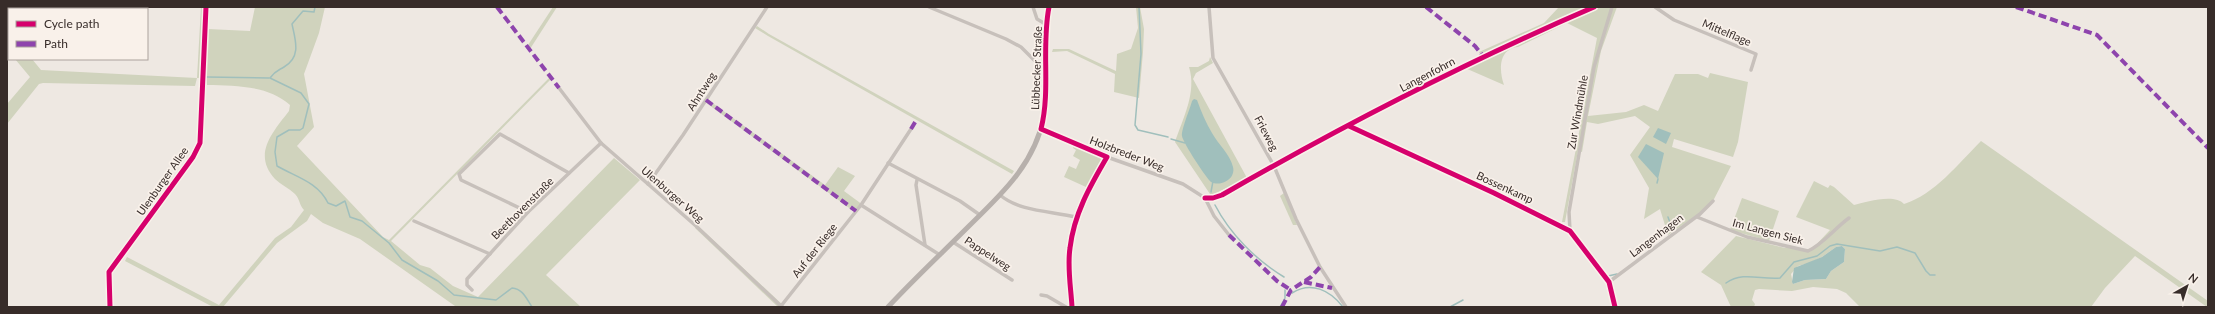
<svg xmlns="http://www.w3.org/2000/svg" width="2215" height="314" font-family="Lato,sans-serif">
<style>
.green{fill:#d0d3bd;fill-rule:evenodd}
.water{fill:#a0bfbc}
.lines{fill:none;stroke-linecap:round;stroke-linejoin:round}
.stream{stroke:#a0bfbc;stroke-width:1.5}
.street{stroke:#c7c0bb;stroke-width:3.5}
.secondary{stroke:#b7b0ac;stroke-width:5}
.quiet{stroke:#8e44ad;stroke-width:4;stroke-dasharray:8 4;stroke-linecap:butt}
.cycleway-casing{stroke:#f9f1ea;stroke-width:8}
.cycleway{stroke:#d6006c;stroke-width:5}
.labels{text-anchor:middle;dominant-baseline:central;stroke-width:3.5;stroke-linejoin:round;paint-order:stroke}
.street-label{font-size:11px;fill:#372c29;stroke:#f9f1ea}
</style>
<rect width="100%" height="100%" fill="#eee8e2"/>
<g class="green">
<path d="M201,7H209L208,29L250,31L255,7H325L319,33L304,74L314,127L297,146L383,237L389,240L549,78L551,79L391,241L420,265L430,268L453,286L478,297L614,158L640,180L546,275L581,307L455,306L360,239L323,223L311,214L307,221L277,243L223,307H213L125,261L127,257L219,305L275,238L291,227L304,210C299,205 300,199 295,194C289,188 281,185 275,179C252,154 273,132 289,111L290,105C268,85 236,86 207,85L206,78H197L195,86L43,83L39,84L7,124V104L30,77L15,59H32L41,70L197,78Z"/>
<polygon points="553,7 557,7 530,49 528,45"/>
<polygon points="1136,7 1140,7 1144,29 1143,52 1139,98 1114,92 1115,74 1067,51 1052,52 1053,49 1069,49 1116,71 1117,54 1131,49 1138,28"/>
<path d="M1559,7H1617L1601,51L1588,116L1626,112L1644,105L1658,111L1675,74H1698L1708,78L1710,73L1748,82L1738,142L1733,157L1674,139L1672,147L1731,166L1713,201L1700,213L1668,235L1660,209L1644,219L1649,188L1630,155L1650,127L1635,116L1598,124L1587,122L1582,152L1578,151L1565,222H1562L1597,38L1567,23L1518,47C1498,49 1499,71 1504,85L1465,68L1482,58L1479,52L1544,23Z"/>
<polygon points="757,26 769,34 1014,171 1012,174 768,36 755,28"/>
<path d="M1210,57L1213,63L1196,73L1193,79L1247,178L1214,194H1210L1175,142C1183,118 1197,92 1189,67H1198L1209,61Z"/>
<polygon points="707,99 825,185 838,167 855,176 844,191 863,205 856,213 705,102"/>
<path d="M1981,141L2208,301L2207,307L2135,256L2105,288L2091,307H1860L1846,293L1837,289L1813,287L1792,291L1759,289L1755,290L1752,300L1755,304L1754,307H1731L1721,285L1701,272L1736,236L1785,248L1788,246L1808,250L1815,246L1830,230L1796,217L1814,181L1828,188L1830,185L1834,187L1854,205C1865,202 1895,193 1904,204C1934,195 1959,163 1981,141ZM1842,246L1845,249L1844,262L1831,271L1826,279L1805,280L1793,284L1791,274L1798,266L1809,263L1822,257L1836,247Z"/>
<polygon points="1074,145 1102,157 1103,160 1086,187 1064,177 1069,166 1076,169 1080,160 1073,156 1076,150 1073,148"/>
<polygon points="1284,193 1297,225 1293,225 1280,196"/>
<polygon points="1742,198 1779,211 1769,241 1730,230"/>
<polygon points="697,225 785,307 778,307 695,228"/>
</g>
<g class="water">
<path d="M1194,99L1197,100C1201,111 1206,123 1212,133C1218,144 1230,154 1233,167C1236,179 1221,187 1211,182C1207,179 1183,143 1182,136C1181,130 1190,109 1192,101Z"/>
<polygon points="1658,128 1671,133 1666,144 1653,137"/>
<polygon points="1646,144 1664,153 1658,179 1638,157"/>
<polygon points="1842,246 1845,249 1844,262 1831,271 1826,279 1805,280 1793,284 1792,282 1794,268 1822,257 1836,247"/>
</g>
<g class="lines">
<g class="stream">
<path d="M315,7L314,12L303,11L292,24C295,39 302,57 284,67C277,71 275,71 270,78L301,93L309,104L303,128L300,130H289L277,137L275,152L277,166C296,177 318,182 328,203L336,206L345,201L350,217L362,221L389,243L402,260L438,281L454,295L496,300L512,288C523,289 526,298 532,307"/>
<polyline points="1139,7 1141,54 1135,125 1138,130 1168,137"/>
<polyline points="207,77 269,78"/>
<polyline points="1171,139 1185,143"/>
<polyline points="1657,183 1658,179"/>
<polyline points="1211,192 1213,181"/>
<path d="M1215,205C1230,234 1256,260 1284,277"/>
<polyline points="1668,217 1673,231"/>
<polyline points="1608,276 1617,274"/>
<path d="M1726,283C1743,271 1761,280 1780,278L1794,262L1817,256L1830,246L1837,244L1880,251L1897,247L1915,253L1926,271L1930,275H1935"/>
<path d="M1292,293C1311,281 1330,290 1343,307"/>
<polyline points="1280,307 1285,298 1285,290"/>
<polyline points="1450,307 1463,300"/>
</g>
<g class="street">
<polyline points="929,7 1006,39 1021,47 1036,62 1045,65"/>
<polyline points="1033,7 1037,19 1047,25"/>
<polyline points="1209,7 1213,58 1274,166 1296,219 1320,267 1346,307"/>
<polyline points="1655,7 1674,20 1756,54 1751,70"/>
<polyline points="559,88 601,143 696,226 782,307"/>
<polyline points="1349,126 1494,193 1570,231 1609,282 1615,307"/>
<polyline points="1041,129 1107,157 1183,184 1205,198 1214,216 1229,235"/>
<polyline points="888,163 960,201 980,215"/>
<polyline points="917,180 916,185 925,245"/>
<polyline points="648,184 683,135 767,7"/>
<path d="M1000,195C1020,212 1052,211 1076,217"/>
<path d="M1205,198H1213L1222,195C1342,126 1466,62 1594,7"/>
<polyline points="861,205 940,255"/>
<polyline points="528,212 461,180 459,174 500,134 569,173"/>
<path d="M1697,217L1747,237L1808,251C1823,244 1835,228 1849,218"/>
<polyline points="414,221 490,254"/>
<polyline points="1570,231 1569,212 1594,67 1612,7"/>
<polyline points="953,242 1012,280"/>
<polyline points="1609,282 1700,214 1713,201"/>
<polyline points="472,290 467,285 467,279 528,212 601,143"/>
<polyline points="1041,295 1047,296 1066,307"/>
<polyline points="781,306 861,205 911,129"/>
<polyline points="110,307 109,272 193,157 200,143 206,7"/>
<path d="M1072,307C1071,288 1067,267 1070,248C1074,214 1090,186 1107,157"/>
</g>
<path class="secondary" d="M888,307C914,279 943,252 970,225C1003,193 1035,163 1044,116L1046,34L1049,7"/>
<g class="quiet">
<polyline points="497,7 559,88"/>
<polyline points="1426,7 1475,46 1483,56"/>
<polyline points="2016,7 2097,35 2208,148"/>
<polyline points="706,100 856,211"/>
<polyline points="911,129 917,119"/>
<polyline points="1229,235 1277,281 1291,290"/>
<polyline points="1304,282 1332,288"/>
<polyline points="1282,307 1291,290 1311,277 1320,267"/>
</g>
<defs>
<g id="cycleway">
<path d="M1049,7C1041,47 1051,89 1041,129L1107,157C1090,186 1074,214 1070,248C1067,267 1071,288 1072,307"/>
<polyline points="1349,126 1494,193 1570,231 1609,282 1615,307"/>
<path d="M1205,198H1213L1222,195C1342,126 1466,62 1594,7"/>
<polyline points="110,307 109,272 193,157 200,143 206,7"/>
</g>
</defs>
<use href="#cycleway" class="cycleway-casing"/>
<use href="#cycleway" class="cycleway"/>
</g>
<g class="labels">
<g class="street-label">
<text transform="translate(1727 32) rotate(23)">Mittelflage</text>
<text transform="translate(1036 68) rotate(-88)">Lübbecker Straße</text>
<text transform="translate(1427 74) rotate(-28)">Langenfohrn</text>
<text transform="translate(701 91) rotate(-57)">Ahntweg</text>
<text transform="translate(1577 112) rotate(-80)">Zur Windmühle</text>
<text transform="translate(1267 133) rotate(62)">Frieweg</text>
<text transform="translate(1127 153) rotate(21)">Holzbreder Weg</text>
<text transform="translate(162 181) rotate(-55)">Ulenburger Allee</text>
<text transform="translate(1505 187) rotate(25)">Bossenkamp</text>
<text transform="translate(673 194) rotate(41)">Ulenburger Weg</text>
<text transform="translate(522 208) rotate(-45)">Beethovenstraße</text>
<text transform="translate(1768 231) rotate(15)">Im Langen Siek</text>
<text transform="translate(1656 235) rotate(-37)">Langenhagen</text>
<text transform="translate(814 250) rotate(-52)">Auf der Riege</text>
<text transform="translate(988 253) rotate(33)">Pappelweg</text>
</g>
</g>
<rect width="2215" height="314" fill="none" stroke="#372c29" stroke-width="16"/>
<rect x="8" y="8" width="140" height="52" fill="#f9f1ea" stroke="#aba29d"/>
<rect x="16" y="21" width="20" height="6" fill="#d6006c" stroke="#aba29d"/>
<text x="44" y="28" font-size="12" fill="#372c29">Cycle path</text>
<rect x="16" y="41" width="20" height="6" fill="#8e44ad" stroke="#aba29d"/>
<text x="44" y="48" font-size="12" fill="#372c29">Path</text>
<g transform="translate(2187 286) rotate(39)" stroke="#f9f1ea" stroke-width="3" paint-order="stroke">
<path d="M0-3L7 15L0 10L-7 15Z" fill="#372c29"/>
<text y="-6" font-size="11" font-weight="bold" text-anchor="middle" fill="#372c29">N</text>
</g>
</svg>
